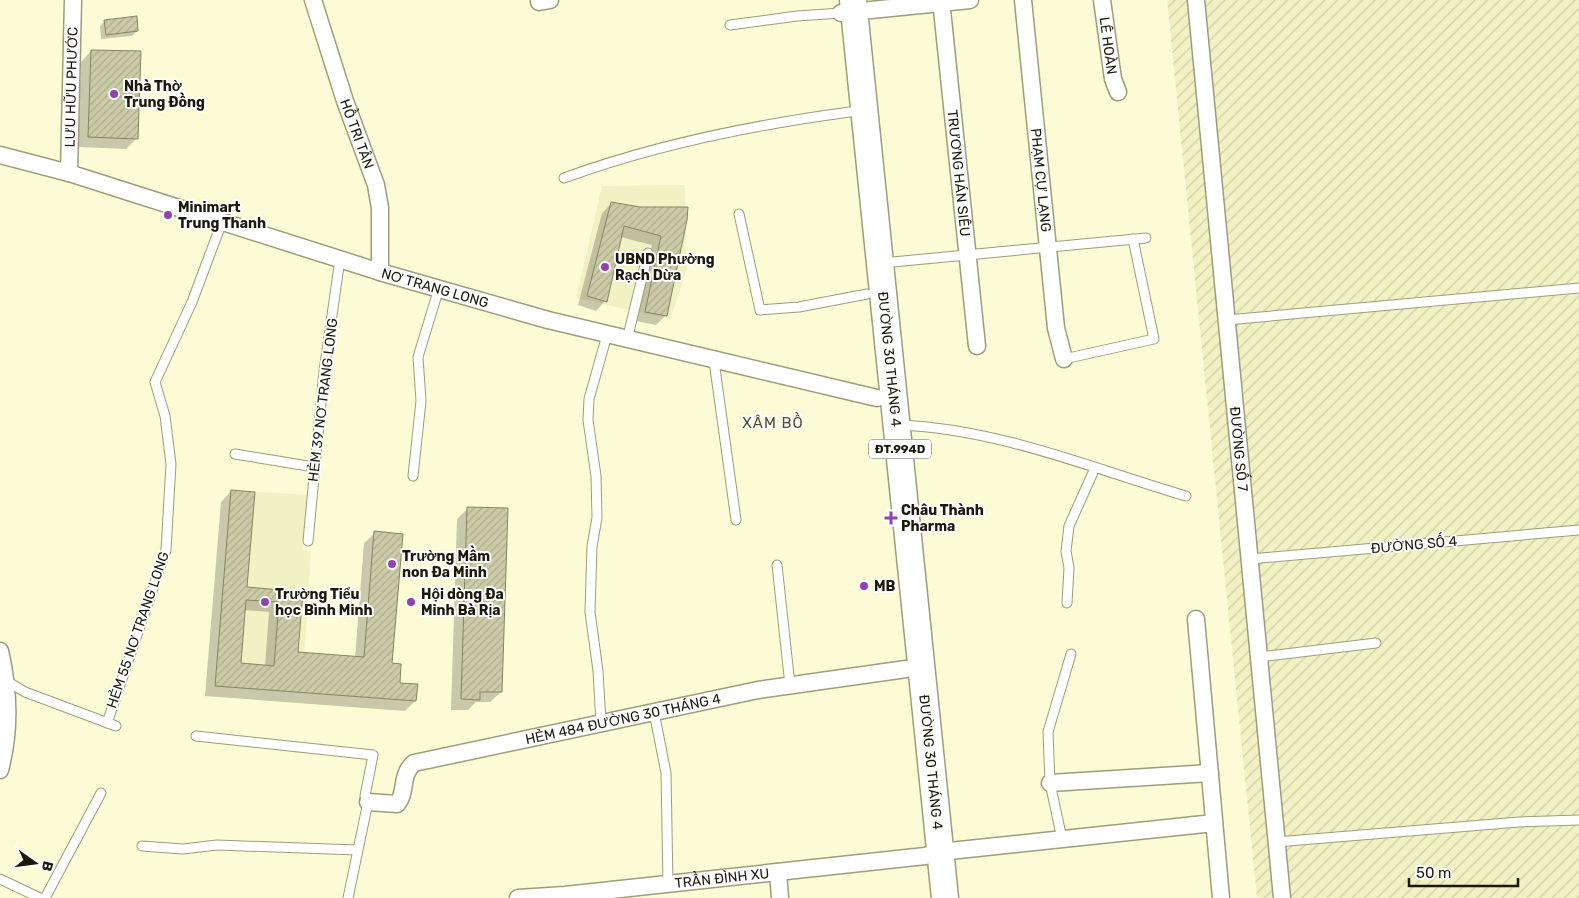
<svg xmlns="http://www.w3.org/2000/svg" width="1579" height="898" font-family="Rubik,sans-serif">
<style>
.built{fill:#f1f1c4}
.industrial{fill:url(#industrial-furrows)}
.shadow{fill:#0003;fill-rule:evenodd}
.building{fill:url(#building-hatch);stroke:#858563;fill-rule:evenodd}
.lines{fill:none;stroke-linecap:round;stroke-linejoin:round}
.service-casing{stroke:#9d9d7b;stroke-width:11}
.minor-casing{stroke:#9d9d7b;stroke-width:19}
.primary-casing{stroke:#9d9d7b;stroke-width:29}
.service{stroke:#fff;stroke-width:9}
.minor{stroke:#fff;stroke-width:16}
.primary{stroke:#fff;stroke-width:26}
.poi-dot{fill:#9241b1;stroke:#fff;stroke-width:2}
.labels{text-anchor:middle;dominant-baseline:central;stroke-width:4;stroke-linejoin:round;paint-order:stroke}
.shield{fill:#fff;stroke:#5f5e55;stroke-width:1}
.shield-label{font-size:12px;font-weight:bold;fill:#1a190c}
.street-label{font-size:14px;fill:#1a190c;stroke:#fff}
.poi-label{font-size:14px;font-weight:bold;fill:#1a190c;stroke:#fff;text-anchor:start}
.neighbourhood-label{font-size:15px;letter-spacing:1px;fill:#4f4e2e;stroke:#fff}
</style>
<defs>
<pattern id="industrial-furrows" width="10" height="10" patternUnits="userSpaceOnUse" patternTransform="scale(1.25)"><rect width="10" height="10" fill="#f1f1c4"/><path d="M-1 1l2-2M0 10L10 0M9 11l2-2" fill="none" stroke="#cecea7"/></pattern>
<pattern id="building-hatch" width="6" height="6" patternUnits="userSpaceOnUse" patternTransform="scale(1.25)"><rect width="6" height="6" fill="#cbcba7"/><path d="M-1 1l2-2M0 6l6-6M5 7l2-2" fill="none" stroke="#aeae8f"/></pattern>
</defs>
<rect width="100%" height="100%" fill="#fbfcd6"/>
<g class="built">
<polygon points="685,185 687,270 670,319 576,298 602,186"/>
<polygon points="231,490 307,495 303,550 311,551 302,693 215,686"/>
</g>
<polygon class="industrial" points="1167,0 1579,0 1579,898 1257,898"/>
<g class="shadow">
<polygon points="105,21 137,31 132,36 101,39 100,26"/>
<polygon points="91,51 137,138 126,149 78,147 81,62"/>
<polygon points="612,203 640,208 686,209 666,315 656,325 636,321 652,245 620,237 605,301 596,311 578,305 602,213"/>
<path d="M231,491L246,588L302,593L297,653L355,657L364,543L375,533L391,664L398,684L415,701L405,711L205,696L221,502ZM244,610L269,612L265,666L240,665Z"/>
<polygon points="468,508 501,692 490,702 476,702 468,710 451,710 457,519"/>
</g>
<g class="building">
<polygon points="137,16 138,31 106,35 104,20"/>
<polygon points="91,50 141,51 138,139 88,137"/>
<polygon points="611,202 640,207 688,207 687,220 667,316 645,312 661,236 624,226 607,302 587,296"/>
<path d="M231,490L255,492L247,587L303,592L298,652L364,657L374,531L403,534L392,663L401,664L400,683L418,684L416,701L215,686ZM246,600L279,602L274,666L241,663Z"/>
<polygon points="467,507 508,508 502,692 480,692 480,700 461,699"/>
</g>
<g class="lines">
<defs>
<g id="service">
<polyline points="730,25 797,16 841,13"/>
<path d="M564,178C657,144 752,125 850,112"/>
<polyline points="739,214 760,310 799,307 867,294"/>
<polyline points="882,263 1146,238"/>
<polyline points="1227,320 1579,288"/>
<polyline points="627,340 648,253"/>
<polyline points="1064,359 1154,339 1133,239"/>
<polyline points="714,361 736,520"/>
<path d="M899,425C999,429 1091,468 1186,496"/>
<polyline points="235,454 314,467"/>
<polyline points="413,476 421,401 418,357 439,288"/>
<polyline points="308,541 324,371 340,259"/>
<polyline points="1250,559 1579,530"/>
<polyline points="777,565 790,685"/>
<polyline points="1067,603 1069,568 1066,551 1069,526 1095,468"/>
<polyline points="1259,657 1376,643"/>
<polyline points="5,680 25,692 116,726"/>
<polyline points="654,712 666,773 668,884"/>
<polyline points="107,723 166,550 171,464 165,416 155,382 192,302 222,222"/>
<polyline points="601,723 598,671 590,612 592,546 597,518 596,476 588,420 589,399 607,335"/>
<polyline points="196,736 373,755 365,796 368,802 348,898"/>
<polyline points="1062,839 1050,783 1048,732 1071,654"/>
<polyline points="1276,842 1519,822 1579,820"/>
<polyline points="142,846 183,849 217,845 357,850"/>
<polyline points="0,879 40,898"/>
<polyline points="45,898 101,793"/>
</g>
<g id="minor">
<path id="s1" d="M313,0L345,101L376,185L380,208V272"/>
<path id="s2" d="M941,0L977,346"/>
<path id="s3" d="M1023,0L1056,328L1064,359"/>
<path id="s4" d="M1102,0L1113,79L1118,92"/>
<path id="s5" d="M1196,0L1282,898"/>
<polyline points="539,2 550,0"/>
<polyline points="841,13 970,0"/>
<path id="s6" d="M0,155L69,173L380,272L548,320L877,398"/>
<path id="s7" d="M69,173L73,0"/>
<polyline points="1196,619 1221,898"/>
<path d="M0,651C9,690 10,732 0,770"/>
<polyline points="1050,783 1210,773"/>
<path id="s8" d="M368,802L397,804C407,793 400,774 414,763L758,690L906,669"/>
<polyline points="778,872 780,898"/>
<path id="s9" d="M518,898L565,895L925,856L940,852L1214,823"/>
</g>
<g id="primary">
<path id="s10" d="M853,0L945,898"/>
</g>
</defs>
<use href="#service" class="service-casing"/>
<use href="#minor" class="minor-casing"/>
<use href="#primary" class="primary-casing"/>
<use href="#service" class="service"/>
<use href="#minor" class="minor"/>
<use href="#primary" class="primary"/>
</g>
<g class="poi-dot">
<circle cx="114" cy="94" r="5"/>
<circle cx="168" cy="215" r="5"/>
<circle cx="605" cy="267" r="5"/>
<path d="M888.5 510.5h5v5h5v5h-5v5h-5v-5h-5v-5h5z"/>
<circle cx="392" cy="564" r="5"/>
<circle cx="864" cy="586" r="5"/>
<circle cx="265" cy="602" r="5"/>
<circle cx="411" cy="602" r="5"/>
</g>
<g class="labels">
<rect class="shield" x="869" y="439.5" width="62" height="19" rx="4"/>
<g class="shield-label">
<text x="900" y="449">ĐT.994D</text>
</g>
<g class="street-label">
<text stroke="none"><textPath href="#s4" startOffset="46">LÊ HOÀN</textPath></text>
<text stroke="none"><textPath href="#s7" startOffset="86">LƯU HỮU PHƯỚC</textPath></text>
<text stroke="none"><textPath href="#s1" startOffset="141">HỒ TRI TÂN</textPath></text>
<text stroke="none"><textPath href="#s2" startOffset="174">TRƯƠNG HÁN SIÊU</textPath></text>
<text stroke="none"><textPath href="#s3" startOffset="181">PHẠM CỰ LẠNG</textPath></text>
<text stroke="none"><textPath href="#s6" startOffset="455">NƠ TRANG LONG</textPath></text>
<text stroke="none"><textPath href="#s10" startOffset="361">ĐƯỜNG 30 THÁNG 4</textPath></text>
<text transform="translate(323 400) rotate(-83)">HẺM 39 NƠ TRANG LONG</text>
<text stroke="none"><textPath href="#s5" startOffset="451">ĐƯỜNG SỐ 7</textPath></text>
<text transform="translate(1414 545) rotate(-5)">ĐƯỜNG SỐ 4</text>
<text transform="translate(138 630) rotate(-71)">HẺM 55 NƠ TRANG LONG</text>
<text stroke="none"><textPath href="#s8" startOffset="288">HẺM 484 ĐƯỜNG 30 THÁNG 4</textPath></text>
<text stroke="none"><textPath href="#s10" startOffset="766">ĐƯỜNG 30 THÁNG 4</textPath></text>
<text stroke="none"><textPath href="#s9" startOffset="205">TRẦN ĐÌNH XU</textPath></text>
</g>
<g class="poi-label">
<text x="124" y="86">Nhà Thờ<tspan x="124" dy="16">Trung Đồng</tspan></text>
<text x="178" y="207">Minimart<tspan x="178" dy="16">Trung Thanh</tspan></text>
<text x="615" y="259">UBND Phường<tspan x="615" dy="16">Rạch Dừa</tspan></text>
<text x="901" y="510">Châu Thành<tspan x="901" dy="16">Pharma</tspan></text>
<text x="402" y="556">Trường Mầm<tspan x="402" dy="16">non Đa Minh</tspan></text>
<text x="874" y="586">MB</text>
<text x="275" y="594">Trường Tiểu<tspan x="275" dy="16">học Bình Minh</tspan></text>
<text x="421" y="594">Hội dòng Đa<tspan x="421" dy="16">Minh Bà Rịa</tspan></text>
</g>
<g class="neighbourhood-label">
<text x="773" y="423">XÂM BỒ</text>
</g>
</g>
<g transform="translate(35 863) rotate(104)" stroke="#ffffff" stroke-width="4" paint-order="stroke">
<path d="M0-4L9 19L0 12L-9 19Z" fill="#1a190c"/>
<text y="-8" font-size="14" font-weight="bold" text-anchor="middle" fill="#1a190c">B</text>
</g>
<path d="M1409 878v8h109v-8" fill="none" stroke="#1a190c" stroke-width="2.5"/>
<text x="1416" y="878" font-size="15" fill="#1a190c" stroke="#ffffff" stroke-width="4" paint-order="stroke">50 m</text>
</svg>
